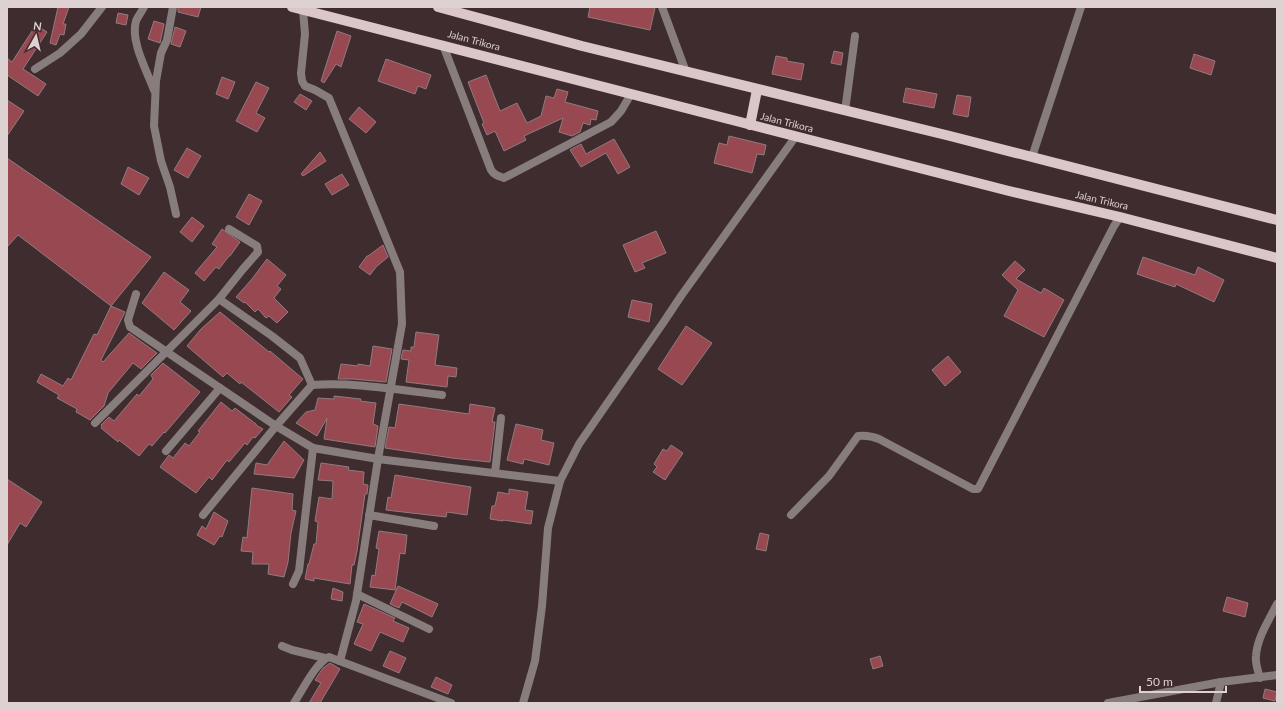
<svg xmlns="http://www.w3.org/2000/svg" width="1284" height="710" font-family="Lato,sans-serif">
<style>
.building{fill:#974851;stroke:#917b7d}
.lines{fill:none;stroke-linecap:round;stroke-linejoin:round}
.street{stroke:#877d7d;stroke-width:8}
.primary{stroke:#dcc7c8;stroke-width:10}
.labels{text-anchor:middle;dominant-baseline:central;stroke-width:3;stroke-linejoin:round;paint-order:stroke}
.street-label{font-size:10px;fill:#ddd1d2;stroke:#3f2c2e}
</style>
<rect width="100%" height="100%" fill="#3f2c2e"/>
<g class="building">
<polygon points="58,7 69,7 63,24 66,24 64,35 60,34 56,45 50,43"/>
<polygon points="178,7 201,7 198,17 178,12"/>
<polygon points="590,7 648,7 655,8 650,30 588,17"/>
<polygon points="118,13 128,15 126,25 116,23"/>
<polygon points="154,21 164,24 160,43 148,39"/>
<polygon points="36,25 47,32 23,69 46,84 38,96 7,75 7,58 12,62"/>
<polygon points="175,27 186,31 180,47 171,44"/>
<polygon points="337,31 351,36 341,67 336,64 324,83 321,81"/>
<polygon points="834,51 843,53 841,65 831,63"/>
<polygon points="1194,54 1215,61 1211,75 1190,68"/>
<polygon points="776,56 787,58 787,61 804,64 801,80 772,74"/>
<polygon points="386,59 431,75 426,89 418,86 415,94 378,81"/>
<polygon points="486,75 500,111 517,103 527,123 541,116 546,96 554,98 557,89 568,92 565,102 598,111 596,120 591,119 590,125 583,123 580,132 572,136 559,132 563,118 524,136 526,140 504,151 495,131 487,135 482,124 484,123 468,82"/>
<polygon points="222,77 235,82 228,99 216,94"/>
<polygon points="256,82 269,88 256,113 265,118 257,132 236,121"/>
<polygon points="906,88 937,94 934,108 903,102"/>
<polygon points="300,94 312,101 306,110 294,102"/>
<polygon points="957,95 971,97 968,117 953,114"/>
<polygon points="7,100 24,111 7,136"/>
<polygon points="359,107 376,122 366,133 349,119"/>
<polygon points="729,136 766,145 764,155 757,154 752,173 714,163 719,143 727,145"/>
<polygon points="614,139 630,167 618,174 606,153 581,167 570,150 581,144 586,154"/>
<polygon points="187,148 201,156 188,178 174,170"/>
<polygon points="320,152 326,161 303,176 301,174"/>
<polygon points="7,158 151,257 111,306 18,235 7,247"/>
<polygon points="128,167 149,178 139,195 121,184"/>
<polygon points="342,174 349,185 332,195 325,184"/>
<polygon points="249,194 262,201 249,225 236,217"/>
<polygon points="192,217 204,226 192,242 180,232"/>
<polygon points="222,229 240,242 230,256 229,256 219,269 216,267 204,281 195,273 217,247 212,244"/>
<polygon points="656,231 666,253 642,263 645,268 635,272 623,245"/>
<polygon points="383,245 388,257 376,267 370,275 359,267 367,256 368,256"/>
<polygon points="1143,257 1195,275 1198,267 1224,280 1214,302 1176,284 1175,287 1137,274"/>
<polygon points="267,259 286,275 277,286 281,289 274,298 288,312 277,323 269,316 266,318 258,309 255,312 245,302 244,303 236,297 252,279"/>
<polygon points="1015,261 1025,270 1016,279 1041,293 1044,288 1064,300 1044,337 1004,316 1018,290 1002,275"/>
<polygon points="164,272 189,290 180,302 191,311 174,330 142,303"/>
<polygon points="632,300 652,304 649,322 628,317"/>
<polygon points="111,306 125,312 101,360 103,362 129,333 157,353 141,369 133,363 108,393 104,406 90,420 76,412 77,409 57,398 59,395 37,382 41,374 63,386 68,378 71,380 94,334 97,335"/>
<polygon points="220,312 269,352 270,351 303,379 289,395 292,397 279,412 241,382 240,384 227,373 223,377 187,346 201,329"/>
<polygon points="686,326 712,343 682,385 658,369"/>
<polygon points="416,332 439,335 435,365 457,368 456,377 448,376 447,387 406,382 409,360 401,359 403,350 411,351 411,347 414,347"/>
<polygon points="373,346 392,349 386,382 353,379 338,379 341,364 358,366 358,364 370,366"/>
<polygon points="948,356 961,372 945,386 932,370"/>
<polygon points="163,363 200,392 165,433 164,432 152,446 149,444 139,456 119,440 118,442 101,428 102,426 101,425 109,417 114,421 137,394 139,396 153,379 151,375"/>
<polygon points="334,396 361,399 360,401 376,403 373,424 378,426 375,447 324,439 327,418 317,436 296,423 306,412 315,410 318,398 334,399"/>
<polygon points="221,402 232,411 235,408 256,424 256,425 263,429 255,438 253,437 247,445 245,443 229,462 227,460 212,480 209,477 196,493 160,467 169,455 173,458 185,443 189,446 200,432 198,431"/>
<polygon points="399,404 469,414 470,404 495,408 492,422 495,422 490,462 452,458 385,448 389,427 395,428"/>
<polygon points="516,424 543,430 541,440 554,443 549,465 524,459 523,464 507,460"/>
<polygon points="284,441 304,460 294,478 254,474 256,463 267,465"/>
<polygon points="671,445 683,453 665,480 653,472 657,467 654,464 663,449 667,451"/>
<polygon points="321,463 349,467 348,470 364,472 363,484 368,485 367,494 365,494 357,551 354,565 352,565 350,584 314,578 314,581 305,579 308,564 309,564 314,544 316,544 318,522 315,521 319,497 332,499 333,481 318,480"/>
<polygon points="395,475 471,487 467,515 447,512 446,517 386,510 388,497 391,498"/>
<polygon points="7,479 42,502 26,527 20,523 7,545"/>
<polygon points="252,488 293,494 292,510 296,511 291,533 288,562 284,577 268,574 269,564 252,564 253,552 241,551 243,537 247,538"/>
<polygon points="509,489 528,492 525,510 533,511 531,524 503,520 503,521 490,519 492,506 495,506 498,492 509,494"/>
<polygon points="214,512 228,521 222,537 220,536 214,545 197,535 202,526 206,529"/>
<polygon points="379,531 407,535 405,554 400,553 395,590 370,587 372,575 375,576 379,549 376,548"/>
<polygon points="760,533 769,535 766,551 756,549"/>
<polygon points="398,586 438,604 432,617 402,602 399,608 390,604"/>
<polygon points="333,588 343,592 342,601 331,599"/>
<polygon points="1227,597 1248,603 1245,617 1223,611"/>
<polygon points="364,604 395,618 393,621 409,628 403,642 380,632 371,651 354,644 363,624 357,622"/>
<polygon points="390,651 406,658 399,673 383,666"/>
<polygon points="880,656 883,666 873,669 870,659"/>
<polygon points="330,663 340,669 320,703 309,703 321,683 315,680 323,668"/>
<polygon points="436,677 452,685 448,694 431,687"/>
<polygon points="1265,689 1277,692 1275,701 1263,698"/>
</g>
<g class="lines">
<g class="street">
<path d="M144,7C142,11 138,16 136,21C130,41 147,71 154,90"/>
<polyline points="173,7 167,40 161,53 156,81 154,126 161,161 170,187 176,214"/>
<polyline points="662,7 686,72"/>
<polyline points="303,10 305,34 301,73 302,81 305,86 315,90 329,98 400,272 402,324 378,459 356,601 340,661"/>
<path d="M443,45L491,170C494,175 498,176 504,178L611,122L621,111L631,94"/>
<polyline points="35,69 60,53 81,34 102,7"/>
<polyline points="845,111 855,36"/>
<polyline points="1032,157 1081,7"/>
<polyline points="136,294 128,320 130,327 276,426 313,448 378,459 560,481"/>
<polyline points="219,299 272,336 300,358 312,385"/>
<polyline points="95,423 219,299 243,269 258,252 257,246 229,229"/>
<polyline points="166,451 220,388"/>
<polyline points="495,473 501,418"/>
<path d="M203,515L276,426L312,385C355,382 399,390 442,395"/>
<polyline points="369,515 434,526"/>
<path d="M791,515L829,476L858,436C867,435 872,436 879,439L973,489H978L1114,226L1120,217"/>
<polyline points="293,584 299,571 313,448"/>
<polyline points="357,594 429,629"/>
<polyline points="282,646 292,650 325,658"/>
<path d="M1260,678C1258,671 1255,663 1256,656C1257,638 1269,620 1277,604"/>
<path d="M294,703C302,691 316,662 329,657L451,703"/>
<polyline points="523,703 535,661 542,606 548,528 560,481 579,444 663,323 681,296 796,136"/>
<polyline points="1108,703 1221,682 1277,675"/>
<polyline points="1216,703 1221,682"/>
</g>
<g class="primary">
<polyline points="292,7 1009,191 1120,217 1277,258"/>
<polyline points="438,7 582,46 950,136 1277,220"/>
<polyline points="750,125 757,90"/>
</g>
</g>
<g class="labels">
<g class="street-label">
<text transform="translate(474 40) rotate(15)">Jalan Trikora</text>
<text transform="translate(787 122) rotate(14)">Jalan Trikora</text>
<text transform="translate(1102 200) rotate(13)">Jalan Trikora</text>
</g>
</g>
<rect width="1284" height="710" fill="none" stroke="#ddd1d2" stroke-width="16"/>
<g transform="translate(36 36) rotate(8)" stroke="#3f2c2e" stroke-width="3" paint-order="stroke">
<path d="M0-3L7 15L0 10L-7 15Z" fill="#ddd1d2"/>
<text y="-6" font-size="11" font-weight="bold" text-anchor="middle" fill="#ddd1d2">N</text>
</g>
<path d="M1140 686v6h86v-6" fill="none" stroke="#ddd1d2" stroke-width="2"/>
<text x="1146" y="686" font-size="12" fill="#ddd1d2" stroke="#3f2c2e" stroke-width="3" paint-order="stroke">50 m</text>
</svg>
